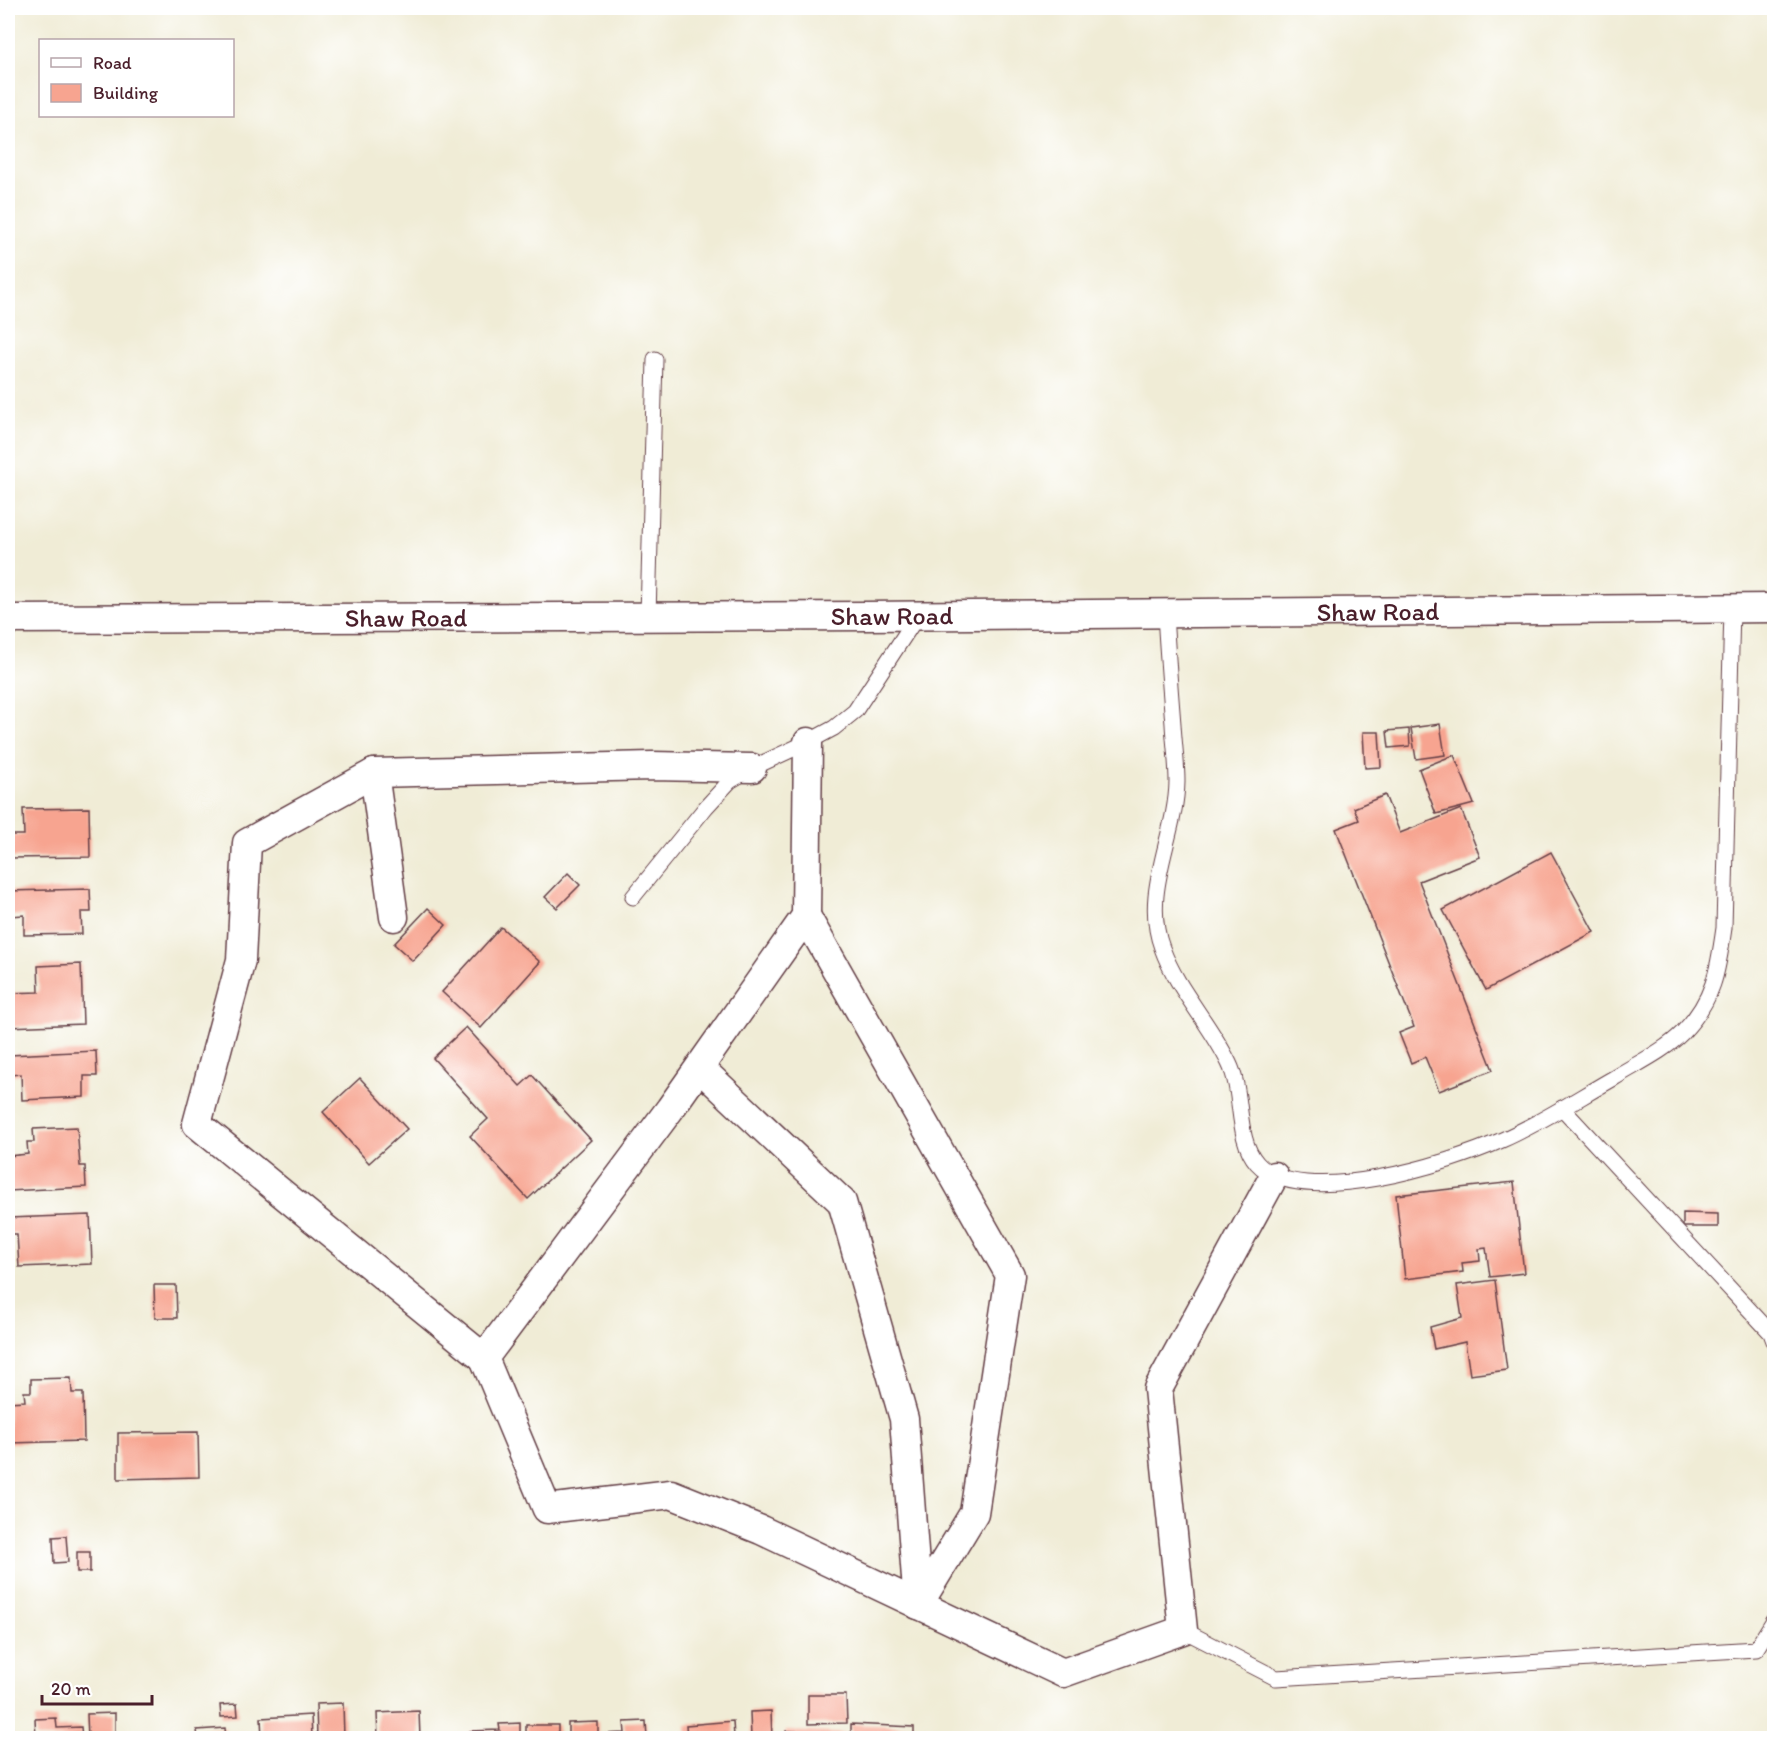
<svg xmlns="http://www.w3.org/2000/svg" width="1782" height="1746" font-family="Itim,sans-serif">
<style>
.building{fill:#f7a490}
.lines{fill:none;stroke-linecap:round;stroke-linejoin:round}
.service-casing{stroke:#633e45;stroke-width:17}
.minor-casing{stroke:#633e45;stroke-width:31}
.service{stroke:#fff;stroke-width:15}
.minor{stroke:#fff;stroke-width:28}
.labels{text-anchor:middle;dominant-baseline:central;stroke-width:5;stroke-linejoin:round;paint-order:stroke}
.street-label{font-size:26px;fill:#4a1f2b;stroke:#fff}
</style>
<rect width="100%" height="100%" fill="#fff"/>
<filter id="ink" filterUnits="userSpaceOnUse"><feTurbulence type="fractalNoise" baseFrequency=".0167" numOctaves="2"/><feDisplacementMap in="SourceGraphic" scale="12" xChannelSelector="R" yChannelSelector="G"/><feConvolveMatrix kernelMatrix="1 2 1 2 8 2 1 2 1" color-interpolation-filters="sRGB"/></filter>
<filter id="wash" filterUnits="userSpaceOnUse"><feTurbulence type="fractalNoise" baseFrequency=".008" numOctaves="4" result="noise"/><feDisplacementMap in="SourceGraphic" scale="24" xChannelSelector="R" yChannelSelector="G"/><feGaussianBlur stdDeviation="1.35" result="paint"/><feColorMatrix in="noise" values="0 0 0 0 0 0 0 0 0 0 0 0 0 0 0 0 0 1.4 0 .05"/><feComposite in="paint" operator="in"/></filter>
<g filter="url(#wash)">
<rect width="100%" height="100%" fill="#f0ecd6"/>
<g id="blocks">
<g class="building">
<polygon points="1440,724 1445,755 1416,759 1411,728"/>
<polygon points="1409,729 1410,746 1389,748 1387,731"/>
<polygon points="1363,732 1379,732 1381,767 1365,768"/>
<polygon points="1454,755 1474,804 1436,814 1419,769"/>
<polygon points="1385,795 1400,833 1461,809 1480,857 1419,881 1493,1070 1439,1091 1425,1057 1411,1063 1399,1033 1414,1027 1336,829 1359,820 1354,808"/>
<polygon points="89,808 90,857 8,858 8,835 24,835 23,809"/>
<polygon points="1551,852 1594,932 1486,990 1443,910"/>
<polygon points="568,873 580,885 557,908 545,897"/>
<polygon points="90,889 91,912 81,912 82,934 24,935 24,915 9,916 8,891"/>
<polygon points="428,908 446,925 413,961 394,944"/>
<polygon points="501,927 540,962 481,1028 442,992"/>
<polygon points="81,964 83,1024 9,1027 8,993 39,992 38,966"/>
<polygon points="466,1027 520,1086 532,1075 591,1140 528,1199 470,1136 488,1119 433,1058"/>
<polygon points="96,1051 97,1076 84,1076 84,1097 22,1100 21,1074 10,1075 9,1055"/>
<polygon points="360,1078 407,1129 369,1163 323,1112"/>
<polygon points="77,1127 80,1166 85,1166 86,1187 8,1191 8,1156 28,1154 27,1142 34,1142 33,1129"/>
<polygon points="1514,1182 1524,1273 1490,1277 1486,1248 1479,1249 1480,1261 1462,1263 1463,1272 1405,1279 1396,1195"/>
<polygon points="1683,1213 1718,1214 1718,1227 1683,1227"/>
<polygon points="90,1215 92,1264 19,1267 17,1234 8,1234 8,1218"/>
<polygon points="1495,1280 1507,1370 1470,1375 1465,1342 1434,1349 1430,1327 1462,1318 1457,1285"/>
<polygon points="154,1285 176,1285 177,1318 155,1318"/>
<polygon points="71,1378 72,1393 83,1393 84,1441 9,1443 8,1402 25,1401 24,1392 31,1392 31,1379"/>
<polygon points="198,1432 199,1477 118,1479 118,1433"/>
<polygon points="66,1536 68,1562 54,1563 53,1537"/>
<rect x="77" y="1552" width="13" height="20"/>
<polygon points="808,1695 846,1695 847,1723 808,1724"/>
<polygon points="343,1703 344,1738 317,1738 316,1704"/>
<polygon points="237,1704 238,1716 221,1717 220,1705"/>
<polygon points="419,1711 420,1738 378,1738 377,1713"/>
<polygon points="771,1711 772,1738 751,1738 750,1712"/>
<polygon points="115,1713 115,1738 88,1738 87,1714"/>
<polygon points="311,1715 312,1738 262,1738 261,1718"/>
<polygon points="56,1718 57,1728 81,1727 82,1738 36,1738 35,1719"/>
<polygon points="646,1721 647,1738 601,1738 601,1734 625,1733 624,1722"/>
<polygon points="733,1721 734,1738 687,1738 686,1725"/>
<polygon points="598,1722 598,1738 568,1738 568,1723"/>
<polygon points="520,1723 520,1738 470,1738 470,1731 500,1730 499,1724"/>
<polygon points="851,1724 914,1727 914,1738 785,1738 786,1731 851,1734"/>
<rect x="526" y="1725" width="32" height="13"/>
<polygon points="225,1728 226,1738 198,1738 197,1730"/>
</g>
</g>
</g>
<g filter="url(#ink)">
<use href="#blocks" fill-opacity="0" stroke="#633e45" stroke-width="1.5"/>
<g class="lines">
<defs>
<g id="service">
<path d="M1165,613C1167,650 1170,687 1173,724C1174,743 1177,762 1177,782C1176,837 1141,892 1162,948C1177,990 1210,1023 1229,1063C1244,1093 1235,1138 1257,1163C1300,1211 1451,1163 1502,1140C1541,1123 1577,1099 1614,1078C1636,1064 1663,1052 1682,1033C1714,1000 1718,971 1724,928L1732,608"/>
<polyline points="648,616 655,359"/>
<polyline points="633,897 706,807 730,781 752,768 808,742 834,728 855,711 918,615"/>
<polyline points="1562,1108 1771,1333 1774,1341"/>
<polyline points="1183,1630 1276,1678 1756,1649 1774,1620"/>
</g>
<g id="minor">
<path id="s1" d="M8,619L868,616L1774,608"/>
<polyline points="808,742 806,916 670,1109 484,1358 547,1509 671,1494 761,1530 1063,1673 1183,1630 1158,1389 1274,1176"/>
<polyline points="374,773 394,917"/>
<polyline points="700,1068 842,1202 904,1419 918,1605 974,1513 1010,1275 806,916"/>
<polyline points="484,1358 197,1124 241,960 247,843 374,773 652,766 752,768"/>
</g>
</defs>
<use href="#service" class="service-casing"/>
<use href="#minor" class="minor-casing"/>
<use href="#service" class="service"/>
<use href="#minor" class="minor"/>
</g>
</g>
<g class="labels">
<g class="street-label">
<text stroke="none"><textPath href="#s1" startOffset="1370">Shaw Road</textPath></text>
<text stroke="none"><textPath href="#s1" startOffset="884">Shaw Road</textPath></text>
<text stroke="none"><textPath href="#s1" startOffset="398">Shaw Road</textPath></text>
</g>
</g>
<rect width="1782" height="1746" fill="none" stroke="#fff" stroke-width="30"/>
<rect x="39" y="39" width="195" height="78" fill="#ffffff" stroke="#b7a5aa" stroke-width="1.5"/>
<rect x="51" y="58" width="30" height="9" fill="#ffffff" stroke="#b7a5aa" stroke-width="1.5"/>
<text x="93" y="69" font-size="18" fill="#4a1f2b">Road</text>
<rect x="51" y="84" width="30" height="18" fill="#f7a490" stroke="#b7a5aa" stroke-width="1.5"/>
<text x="93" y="99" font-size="18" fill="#4a1f2b">Building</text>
<path d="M42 1695v9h110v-9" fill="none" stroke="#4a1f2b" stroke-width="3"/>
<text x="51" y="1695" font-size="18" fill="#4a1f2b" stroke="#ffffff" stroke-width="4.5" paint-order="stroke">20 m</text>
</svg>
